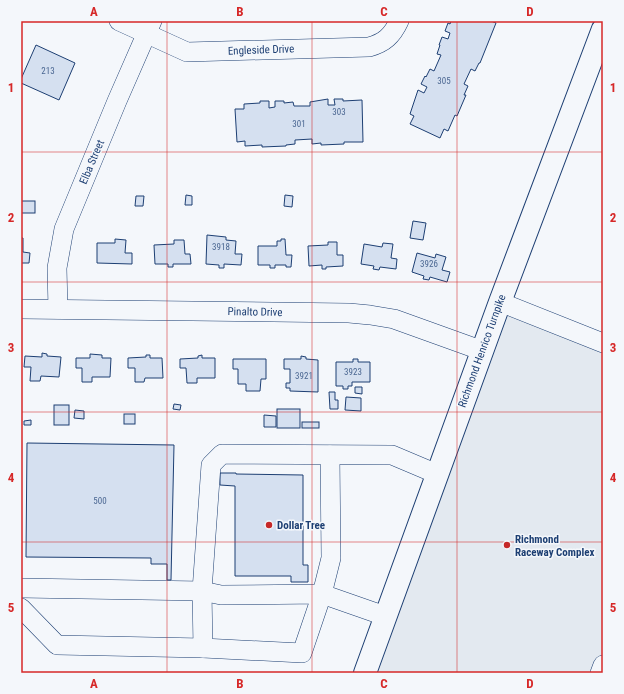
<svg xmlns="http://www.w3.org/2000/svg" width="624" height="694" font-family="'Roboto Condensed',sans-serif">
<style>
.green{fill:#e3e9f0;stroke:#687fa3}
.building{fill:#d5e0f0;stroke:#1d3f73}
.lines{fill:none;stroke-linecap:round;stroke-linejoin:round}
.minor-casing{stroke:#1d3f73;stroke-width:20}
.major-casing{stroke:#1d3f73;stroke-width:24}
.minor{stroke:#f4f7fb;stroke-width:19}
.major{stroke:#f4f7fb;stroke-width:22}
.grid{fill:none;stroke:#d62828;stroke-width:1;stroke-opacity:0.55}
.poi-dot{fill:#c62828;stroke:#f4f7fb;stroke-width:1.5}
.labels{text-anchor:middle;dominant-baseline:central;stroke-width:3;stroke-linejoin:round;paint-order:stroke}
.number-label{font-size:9px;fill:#4b6792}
.street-label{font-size:11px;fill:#1d3f73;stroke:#f4f7fb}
.poi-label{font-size:11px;font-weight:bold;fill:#1d3f73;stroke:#f4f7fb;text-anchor:start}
.neatline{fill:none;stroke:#d62828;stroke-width:1.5}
.grid-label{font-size:13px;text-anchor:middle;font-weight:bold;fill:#d62828}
</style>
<rect width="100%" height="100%" fill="#f4f7fb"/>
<polygon class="green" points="500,302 603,343 603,673 365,673"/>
<g class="building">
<polygon points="451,21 491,21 496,23 480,63 479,63 475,71 471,69 464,84 468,86 464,95 466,95 457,116 455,115 448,131 444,129 440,138 410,124 414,116 410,114 418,90 424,93 427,87 421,84 425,76 426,77 430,69 434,71 441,55 437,54 440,45 439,45 442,37 448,39 450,33 445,31 448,23 450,24"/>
<polygon points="36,45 75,63 59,100 21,83 21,79"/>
<polygon points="328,99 328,105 335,105 334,99 343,99 343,101 362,100 363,142 344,142 344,144 321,145 321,143 312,144 312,139 295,140 295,144 286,145 286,146 262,147 262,145 245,146 245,141 237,142 235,109 244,109 244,104 260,103 260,101 269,101 269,108 275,107 275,101 284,101 284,103 293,102 294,106 310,106 310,102"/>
<polygon points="186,195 192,196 192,205 185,205"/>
<polygon points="285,195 293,196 292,207 284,206"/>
<polygon points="136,196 144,196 143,206 135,206"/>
<rect x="21" y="201" width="14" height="12"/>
<polygon points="413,221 426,223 423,240 410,238"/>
<polygon points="207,235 226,237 226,240 236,241 235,254 242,254 241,265 224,264 224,268 219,268 219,265 206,264"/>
<polygon points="21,238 23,238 23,252 30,253 29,263 21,263"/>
<polygon points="115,239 126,240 125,253 132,253 132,264 97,263 97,243 115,243"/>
<polygon points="281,239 285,239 286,255 292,255 291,267 286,267 286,265 275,265 275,268 270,268 270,265 258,265 258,246 277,246 277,241 281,241"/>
<polygon points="174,240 184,240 185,254 190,254 191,264 173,264 173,267 168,267 168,264 155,264 154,245 174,244"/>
<polygon points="328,242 337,242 337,255 343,255 343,266 326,267 326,269 322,269 322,265 309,266 308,246 328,245"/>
<polygon points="383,243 393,244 391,258 397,259 396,269 380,267 379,270 373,269 374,266 361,264 364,244 382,247"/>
<polygon points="417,253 435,258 436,254 446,257 442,270 450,272 447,282 430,277 429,280 423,279 424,276 412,272"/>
<polygon points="42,353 47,354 47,356 61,357 59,377 41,376 40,381 30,381 31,367 24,367 25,356 42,357"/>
<polygon points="90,354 102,355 102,358 111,358 110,377 92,377 92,382 82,382 82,368 76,368 76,358 90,358"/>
<polygon points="146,355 150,355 150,358 162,358 163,378 145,378 144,382 135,382 135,368 128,368 128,358 146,357"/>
<polygon points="202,355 202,358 215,358 215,378 197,378 197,383 187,383 186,368 180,368 180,359 198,358 198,356"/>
<polygon points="301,356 306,357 306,359 318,360 318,392 290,391 290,388 286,388 286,383 290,383 290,369 284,369 284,359 301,359"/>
<polygon points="233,359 266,359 266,379 261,379 260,391 246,391 246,384 238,384 238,369 233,369"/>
<polygon points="353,359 358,359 358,362 370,362 370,382 352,382 352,386 348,386 348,389 343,389 343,386 336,386 336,362 353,362"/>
<polygon points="355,387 362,387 362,394 355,393"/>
<polygon points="329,392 335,392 335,400 338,400 338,409 330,409"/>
<polygon points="346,397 361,398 361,411 345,410"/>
<polygon points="174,404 181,405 180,410 173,409"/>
<rect x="54" y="405" width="15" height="20"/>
<rect x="277" y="409" width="23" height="19"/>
<polygon points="75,410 84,411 84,419 74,418"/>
<rect x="124" y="414" width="11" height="10"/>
<polygon points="264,415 276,416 276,427 264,427"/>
<polygon points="31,420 31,425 24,425 24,421"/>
<rect x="302" y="422" width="17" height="6"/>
<polygon points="27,443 174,445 171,580 167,580 167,564 151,564 151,558 26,557"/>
<polygon points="220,473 236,473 236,474 303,475 303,565 308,565 308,582 291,582 291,576 235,576 235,486 220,485"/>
</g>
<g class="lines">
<defs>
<g id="minor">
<path d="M119,21L187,52L369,47C384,43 392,36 399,21"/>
<polyline points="500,302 603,343"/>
<polyline points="21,309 349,313 370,315 394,319 483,351"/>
<polyline points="58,309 57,268 64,229 117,101 152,21"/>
<polyline points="21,588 202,591 221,595 322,594 385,616"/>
<polyline points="21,608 57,645 203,648 302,653 322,594 331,558 330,455"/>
<polyline points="203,648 202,591 211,465 222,454 392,455 437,474"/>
<polyline points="600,673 603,665"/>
</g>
<polyline id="major" points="365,673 500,302 603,29"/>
</defs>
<use href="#minor" class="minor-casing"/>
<use href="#major" class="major-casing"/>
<use href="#minor" class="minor"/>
<use href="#major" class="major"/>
</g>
<path class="grid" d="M167,21V673M312,21V673M457,21V673M21,152H603M21,282H603M21,412H603M21,542H603"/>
<g class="poi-dot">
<circle cx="269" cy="525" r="4"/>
<circle cx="507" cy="545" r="4"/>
</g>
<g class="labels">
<g class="number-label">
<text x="48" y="71">213</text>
<text x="444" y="81">305</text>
<text x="339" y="112">303</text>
<text x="299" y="124">301</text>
<text x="221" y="247">3918</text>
<text x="429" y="264">3926</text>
<text x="353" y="372">3923</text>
<text x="304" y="376">3921</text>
<text x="100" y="501">500</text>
</g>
<g class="street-label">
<text transform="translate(261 50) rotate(-2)">Engleside Drive</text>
<text transform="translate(92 162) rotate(-67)">Elba Street</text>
<text transform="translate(255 312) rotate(1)">Pinalto Drive</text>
<text transform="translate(482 351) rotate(-70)">Richmond Henrico Turnpike</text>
</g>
<g class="poi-label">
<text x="277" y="525">Dollar Tree</text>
<text x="515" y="539">Richmond<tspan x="515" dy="13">Raceway Complex</tspan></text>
</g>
</g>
<rect width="624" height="694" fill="none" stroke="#f4f7fb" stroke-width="44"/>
<rect x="22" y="22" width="580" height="650" class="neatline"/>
<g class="grid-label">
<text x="94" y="16">A</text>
<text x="240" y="16">B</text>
<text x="384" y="16">C</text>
<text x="530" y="16">D</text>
<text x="11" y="92">1</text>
<text x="613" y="92">1</text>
<text x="11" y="222">2</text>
<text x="613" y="222">2</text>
<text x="11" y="352">3</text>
<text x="613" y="352">3</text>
<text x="11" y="482">4</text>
<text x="613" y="482">4</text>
<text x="11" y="612">5</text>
<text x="613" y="612">5</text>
<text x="94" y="688">A</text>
<text x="240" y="688">B</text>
<text x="384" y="688">C</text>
<text x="530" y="688">D</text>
</g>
</svg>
